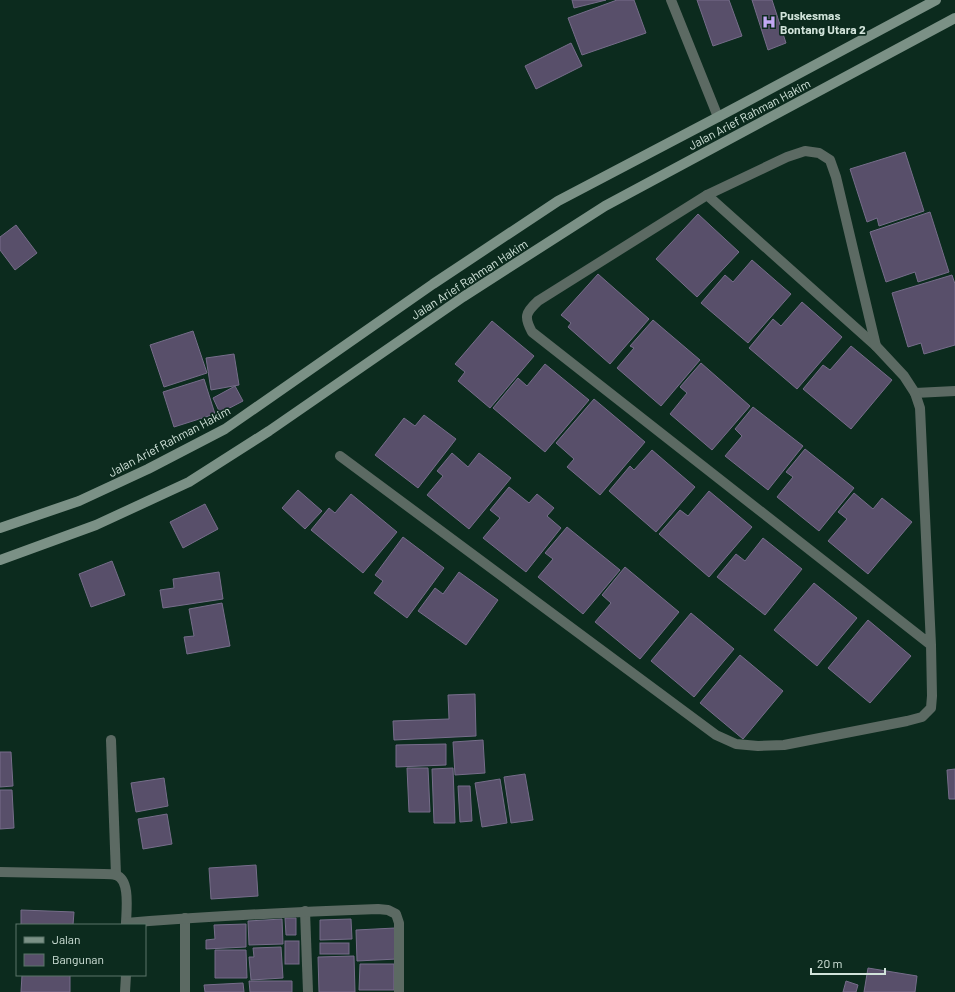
<svg xmlns="http://www.w3.org/2000/svg" width="955" height="992" font-family="Barlow,sans-serif">
<style>
.building{fill:#584f6a;stroke:#766d8a}
.lines{fill:none;stroke-linecap:round;stroke-linejoin:round}
.street{stroke:#5c6a63;stroke-width:10}
.secondary{stroke:#7b9186;stroke-width:10}
.labels{text-anchor:middle;dominant-baseline:central;stroke-width:3.5;stroke-linejoin:round;paint-order:stroke}
.poi-label{font-size:12px;font-weight:bold;fill:#d1e3da;stroke:#0c2b1e;text-anchor:start}
.street-label{font-size:12px;fill:#d1e3da;stroke:#0c2b1e}
</style>
<rect width="100%" height="100%" fill="#0c2b1e"/>
<g class="building">
<polygon points="572,0 606,0 574,8"/>
<polygon points="617,0 634,0 646,33 582,55 568,18"/>
<polygon points="697,0 729,0 742,36 713,46"/>
<polygon points="752,0 772,0 786,43 768,50"/>
<polygon points="571,43 582,66 536,89 525,66"/>
<polygon points="905,152 924,211 879,226 877,218 867,222 850,169"/>
<polygon points="930,212 949,272 918,282 915,272 886,282 870,232"/>
<polygon points="698,214 739,252 697,297 656,259"/>
<polygon points="16,225 37,253 15,270 0,250 0,237"/>
<polygon points="752,260 791,294 748,343 701,303 725,275 733,282"/>
<polygon points="598,274 649,319 610,364 568,327 571,323 561,315"/>
<polygon points="952,275 955,284 955,345 924,354 921,343 908,347 892,293"/>
<polygon points="802,302 842,337 797,389 749,348 773,319 781,326"/>
<polygon points="653,320 700,360 661,406 617,368 634,348 630,346"/>
<polygon points="492,321 534,356 490,408 458,381 465,372 455,364"/>
<polygon points="193,331 207,373 164,387 150,345"/>
<polygon points="851,346 892,380 851,429 803,389 823,365 830,370"/>
<polygon points="234,354 239,385 211,390 206,358"/>
<polygon points="701,363 750,406 712,450 670,414 687,393 680,387"/>
<polygon points="545,364 589,400 545,452 493,408 518,378 527,386"/>
<polygon points="204,379 215,414 174,427 163,392"/>
<polygon points="235,386 243,401 220,413 213,398"/>
<polygon points="594,399 645,442 600,495 567,467 574,459 556,443"/>
<polygon points="753,407 803,446 768,490 725,456 742,436 735,429"/>
<polygon points="424,415 456,439 418,488 375,455 404,418 415,426"/>
<polygon points="805,449 854,488 819,531 777,497 793,477 786,472"/>
<polygon points="652,450 695,487 656,532 609,491 630,466 634,470"/>
<polygon points="452,453 468,467 479,453 511,478 469,529 427,495 443,476 437,471"/>
<polygon points="509,487 529,503 537,494 554,508 547,516 561,528 526,572 483,538 500,518 490,510"/>
<polygon points="298,490 322,511 305,529 282,508"/>
<polygon points="709,491 752,527 709,577 659,534 680,510 688,516"/>
<polygon points="854,493 873,509 882,498 912,522 868,574 828,541 847,519 838,512"/>
<polygon points="351,494 397,532 363,573 311,530 329,508 335,513"/>
<polygon points="205,504 218,529 183,548 170,522"/>
<polygon points="567,527 620,570 583,614 538,577 553,559 545,553"/>
<polygon points="403,537 444,568 407,618 374,593 383,581 375,575"/>
<polygon points="763,538 802,569 765,615 717,577 736,554 745,561"/>
<polygon points="112,561 125,595 91,607 79,574"/>
<polygon points="625,567 679,612 640,659 595,622 611,603 602,595"/>
<polygon points="219,572 223,599 163,608 160,590 174,588 173,579"/>
<polygon points="459,572 498,600 466,645 418,611 435,588 443,594"/>
<polygon points="814,583 857,618 817,666 774,630"/>
<polygon points="222,603 230,646 187,654 184,637 194,636 189,609"/>
<polygon points="691,613 734,649 694,697 651,661"/>
<polygon points="868,620 911,656 870,703 828,668"/>
<polygon points="740,655 783,691 743,739 700,703"/>
<polygon points="475,694 476,736 394,740 393,721 449,719 448,695"/>
<polygon points="483,740 485,773 455,775 453,742"/>
<polygon points="446,744 446,765 396,767 396,745"/>
<polygon points="0,752 11,752 13,786 0,787"/>
<polygon points="407,768 428,768 430,812 409,812"/>
<polygon points="453,768 455,823 434,823 432,769"/>
<polygon points="955,769 955,799 949,799 947,770"/>
<polygon points="525,774 533,820 511,823 504,777"/>
<polygon points="164,778 168,806 136,812 131,783"/>
<polygon points="500,779 507,823 482,827 475,783"/>
<polygon points="458,786 470,786 472,821 460,822"/>
<polygon points="0,790 12,790 14,828 0,829"/>
<polygon points="167,814 172,844 143,849 138,819"/>
<polygon points="256,865 258,896 211,899 209,868"/>
<polygon points="21,910 74,912 73,925 21,925"/>
<polygon points="285,918 296,918 296,935 286,935"/>
<polygon points="282,919 283,944 249,945 248,921"/>
<polygon points="351,919 352,939 320,940 320,920"/>
<polygon points="246,924 246,947 206,949 206,940 215,939 214,925"/>
<polygon points="395,928 397,959 357,961 356,930"/>
<rect x="285" y="941" width="14" height="23"/>
<rect x="320" y="943" width="29" height="11"/>
<polygon points="281,947 283,978 251,980 249,957 254,957 253,948"/>
<polygon points="215,950 246,950 247,978 215,978"/>
<polygon points="354,956 355,992 319,992 318,957"/>
<polygon points="360,964 394,964 394,990 359,990"/>
<polygon points="868,968 917,976 915,992 864,992"/>
<polygon points="22,975 70,975 70,992 21,992"/>
<polygon points="249,981 292,981 292,992 250,992"/>
<polygon points="846,981 858,985 856,992 843,992"/>
<polygon points="243,983 244,992 205,992 204,985"/>
</g>
<g class="lines">
<g class="street">
<polyline points="671,0 718,117"/>
<polyline points="707,195 876,346"/>
<polyline points="915,393 955,391"/>
<path d="M340,456L716,735L736,744L758,746L784,745L907,721L922,717L931,708L932,696L931,645L920,408L915,393L904,376L876,346L836,177L830,160L819,153L805,151L787,157L707,195L538,301C525,313 524,317 532,332L931,645"/>
<polyline points="111,740 116,875"/>
<path d="M0,872L104,874C107,874 113,874 116,875C131,880 126,912 126,925"/>
<polyline points="305,911 308,992"/>
<polyline points="185,918 185,992"/>
<path d="M126,923C210,916 294,912 378,909L388,910L396,914L399,923V992"/>
<polyline points="125,992 126,975"/>
</g>
<g class="secondary">
<polyline points="0,528 79,501 148,469 225,429 433,284 558,201 718,117 936,0"/>
<polyline points="0,560 96,525 189,482 269,431 463,297 605,206 955,18"/>
</g>
</g>
<defs>
<symbol id="hospital-bare" viewBox="-9 -9 18 18"><path d="M-5-5h3v3.5h4V-5h3V5h-3V1.5h-4V5h-3Z" fill="#c2a8f3" stroke="#0c2b1e" stroke-width="2.5" paint-order="stroke"/></symbol>
</defs>
<g fill-rule="evenodd">
<use href="#hospital-bare" x="759" y="12" width="20" height="20"/>
</g>
<g class="labels">
<g class="poi-label">
<text x="780" y="15">Puskesmas<tspan x="780" dy="14">Bontang Utara 2</tspan></text>
</g>
<g class="street-label">
<text transform="translate(749 114) rotate(-28)">Jalan Arief Rahman Hakim</text>
<text transform="translate(469 279) rotate(-33)">Jalan Arief Rahman Hakim</text>
<text transform="translate(169 441) rotate(-28)">Jalan Arief Rahman Hakim</text>
</g>
</g>
<rect x="16" y="924" width="130" height="52" fill="#0c2b1e" stroke="#5b7569"/>
<rect x="24" y="937" width="20" height="6" fill="#7b9186" stroke="#5b7569"/>
<text x="52" y="944" font-size="12" fill="#d1e3da">Jalan</text>
<rect x="24" y="954" width="20" height="12" fill="#584f6a" stroke="#5b7569"/>
<text x="52" y="964" font-size="12" fill="#d1e3da">Bangunan</text>
<path d="M811 968v6h74v-6" fill="none" stroke="#d1e3da" stroke-width="2"/>
<text x="817" y="968" font-size="12" fill="#d1e3da" stroke="#0c2b1e" stroke-width="3" paint-order="stroke">20 m</text>
</svg>
